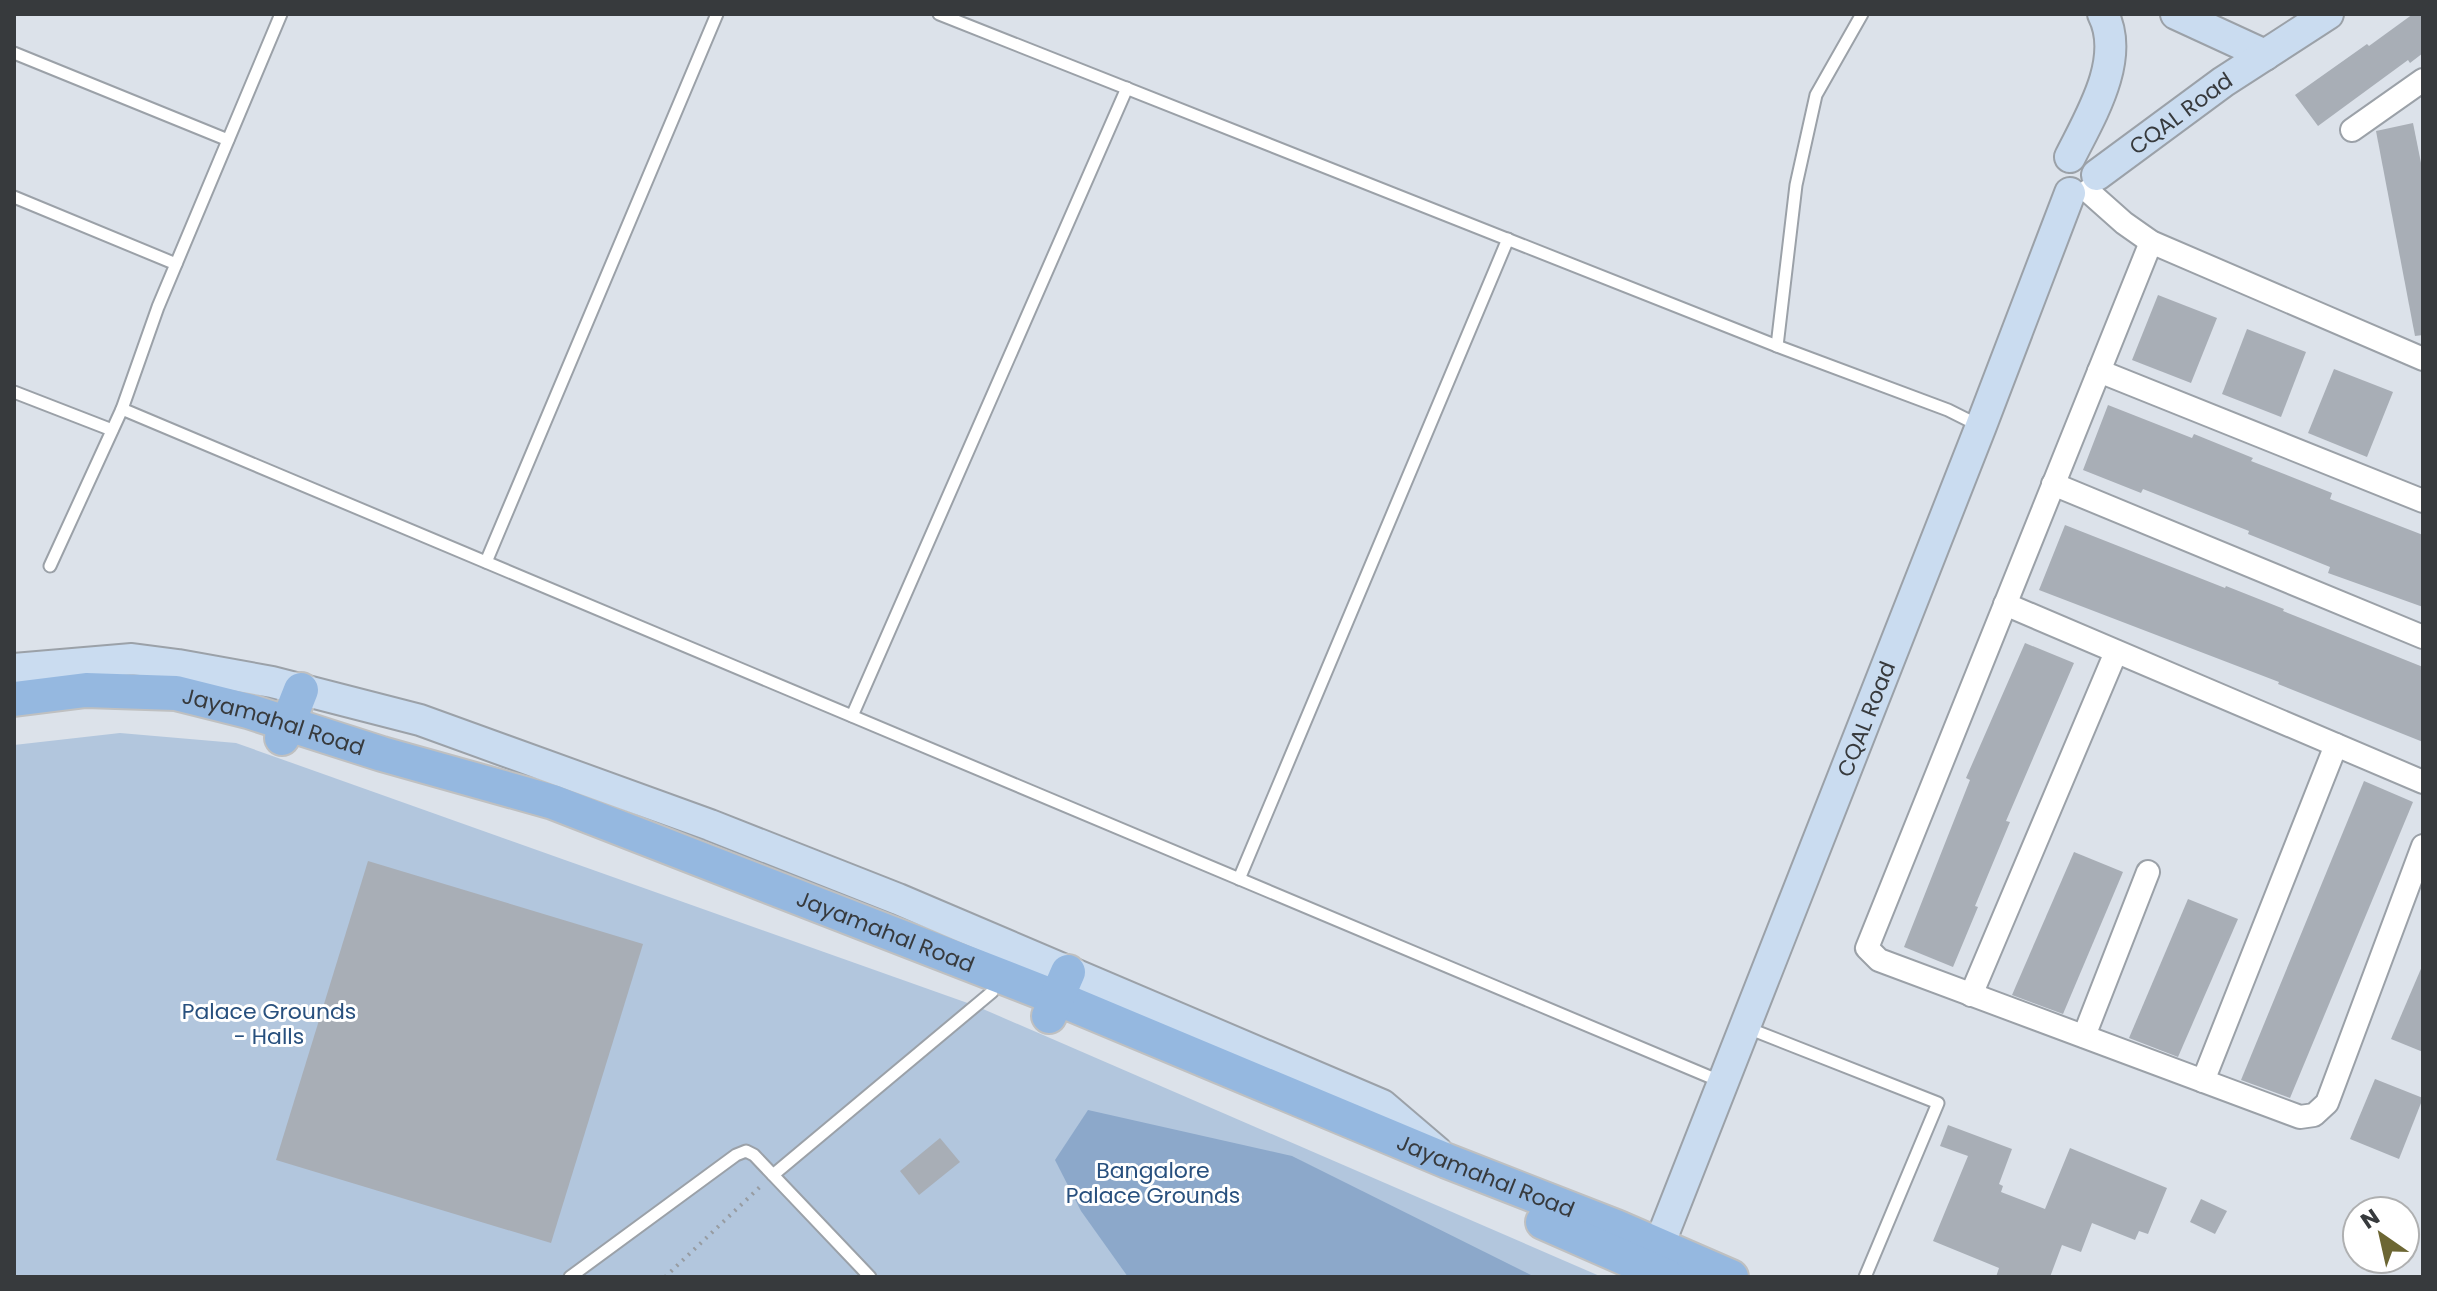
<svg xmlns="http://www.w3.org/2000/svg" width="2437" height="1291" font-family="Poppins,sans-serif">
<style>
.green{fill:#b2c6dd}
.forest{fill:#8ca8ca}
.building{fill:#a8aeb6}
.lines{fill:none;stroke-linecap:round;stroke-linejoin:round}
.lane-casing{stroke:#9ba1a8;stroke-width:15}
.street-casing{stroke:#9ba1a8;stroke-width:26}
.secondary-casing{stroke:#9ba1a8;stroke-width:34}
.primary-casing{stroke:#bfc0c1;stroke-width:38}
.path{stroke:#979ca2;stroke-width:4;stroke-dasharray:2 6;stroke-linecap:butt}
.lane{stroke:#fff;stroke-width:11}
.street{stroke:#fff;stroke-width:22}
.secondary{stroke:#cadcf0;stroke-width:30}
.primary{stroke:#95b8e0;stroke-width:34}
.labels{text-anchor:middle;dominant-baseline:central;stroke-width:6;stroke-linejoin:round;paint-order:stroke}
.street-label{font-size:22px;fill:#373a3d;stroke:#fff}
.park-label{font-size:22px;fill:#28507e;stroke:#fff}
</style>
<rect width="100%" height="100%" fill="#dce2ea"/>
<polygon class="green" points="120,733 236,743 976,1006 1602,1277 14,1277 14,745"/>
<polygon class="forest" points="1088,1110 1292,1156 1535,1277 1128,1277 1081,1211 1055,1160"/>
<g class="building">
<polygon points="2413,14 2423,14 2423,53 2410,63 2408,60 2318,126 2295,95 2367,44 2369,46"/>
<polygon points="2413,123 2423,173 2423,335 2415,336 2376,131"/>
<polygon points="2158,295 2217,318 2191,383 2132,360"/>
<polygon points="2247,329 2306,352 2281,417 2222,394"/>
<polygon points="2334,369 2393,392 2367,457 2308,433"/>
<polygon points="2108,405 2192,438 2194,434 2253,458 2251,461 2332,493 2330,499 2423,535 2423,607 2328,573 2330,567 2248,534 2249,531 2143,489 2141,493 2083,470"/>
<polygon points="2065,525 2225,588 2226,586 2284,609 2283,611 2423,667 2423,742 2278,684 2279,682 2039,590"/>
<polygon points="2025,643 2074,663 2006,821 2010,822 1975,906 1978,907 1953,967 1904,947 1970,780 1966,778"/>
<polygon points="2364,781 2413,802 2290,1098 2241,1080"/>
<polygon points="2074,852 2123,872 2063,1014 2012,995"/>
<polygon points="368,861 643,944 551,1243 276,1160"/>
<polygon points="2188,899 2238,919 2178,1057 2129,1038"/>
<polygon points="2423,964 2423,1052 2391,1039"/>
<polygon points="2375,1079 2423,1098 2399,1159 2350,1139"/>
<polygon points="1948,1125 2012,1149 1999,1184 2003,1186 2001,1192 2045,1209 2070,1148 2167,1188 2148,1234 2139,1231 2135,1240 2092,1223 2081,1252 2062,1245 2050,1277 1996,1277 1999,1268 1933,1241 1968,1156 1940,1146"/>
<polygon points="940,1138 960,1162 919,1195 900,1171"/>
<polygon points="2201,1199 2227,1211 2215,1234 2190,1222"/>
</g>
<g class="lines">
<defs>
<g id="lane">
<polyline points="281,14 158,307 122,409 1722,1082"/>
<polyline points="939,14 1777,346 1948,410 1980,426"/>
<polyline points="14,53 228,140"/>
<polyline points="14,197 176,264"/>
<polyline points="1777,346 1796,185 1816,95 1862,14"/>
<polyline points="14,392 112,430"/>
<polyline points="486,562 717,14"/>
<polyline points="50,566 122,409"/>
<polyline points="852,716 1127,88"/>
<polyline points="1239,879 1508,239"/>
<polyline points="1745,1027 1938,1103 1865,1277"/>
<polyline points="773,1175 992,992"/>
<polyline points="570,1277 736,1155 746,1151 754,1155 870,1277"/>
</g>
<g id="street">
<polyline points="2352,130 2423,80"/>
<polyline points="2088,191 2124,223 2151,242 2423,359"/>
<polyline points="2151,242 1867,948 1879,960 2300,1117 2314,1115 2327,1103 2423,846"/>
<polyline points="2099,371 2423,501"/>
<polyline points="2053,484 2423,637"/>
<polyline points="2005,604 2423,782"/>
<polyline points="1971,995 2116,652"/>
<polyline points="2084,1036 2148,872"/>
<polyline points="2203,1081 2336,745"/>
</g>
<g id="secondary">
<polyline points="2176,14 2265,55"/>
<path d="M2070,157C2090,117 2126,59 2103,14"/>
<path id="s1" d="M2097,175L2223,82L2328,14"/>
<polyline points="14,669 132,659 178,665 272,682 420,720 710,825 898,899 1382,1105 1437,1152"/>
<path id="s2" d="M1648,1267L1661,1240L1981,426L2070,193"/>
</g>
<g id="primary">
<path id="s3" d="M14,699L86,690L176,693L248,711L382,754L553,802L1057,998L1447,1161L1616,1227L1731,1277"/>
<polyline points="282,738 301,690"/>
<polyline points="1049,1016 1068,972"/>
<polyline points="1543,1222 1668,1277"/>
</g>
</defs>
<use href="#lane" class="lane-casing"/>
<use href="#street" class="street-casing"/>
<use href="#secondary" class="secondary-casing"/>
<use href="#primary" class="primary-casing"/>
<polyline class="path" points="665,1277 762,1185"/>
<use href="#lane" class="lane"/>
<use href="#street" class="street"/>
<use href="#secondary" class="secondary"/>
<use href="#primary" class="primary"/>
</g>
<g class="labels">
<g class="street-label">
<text stroke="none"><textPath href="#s1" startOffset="104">CQAL Road</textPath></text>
<text stroke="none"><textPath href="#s2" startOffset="590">CQAL Road</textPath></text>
<text stroke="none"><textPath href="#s3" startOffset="264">Jayamahal Road</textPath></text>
<text stroke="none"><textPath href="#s3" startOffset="912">Jayamahal Road</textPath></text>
<text stroke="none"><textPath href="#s3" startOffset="1560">Jayamahal Road</textPath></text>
</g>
<g class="park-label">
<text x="269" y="1011">Palace Grounds<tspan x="269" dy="25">- Halls</tspan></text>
<text x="1153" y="1170">Bangalore<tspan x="1153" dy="25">Palace Grounds</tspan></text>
</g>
</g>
<rect width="2437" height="1291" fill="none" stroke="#373a3d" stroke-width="32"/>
<g transform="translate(2381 1235) rotate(326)"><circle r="38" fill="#ffffff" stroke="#afb0b1" stroke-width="2"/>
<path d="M0-6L14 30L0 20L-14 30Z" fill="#6c6633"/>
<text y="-12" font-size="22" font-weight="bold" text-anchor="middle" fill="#373a3d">N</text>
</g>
</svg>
